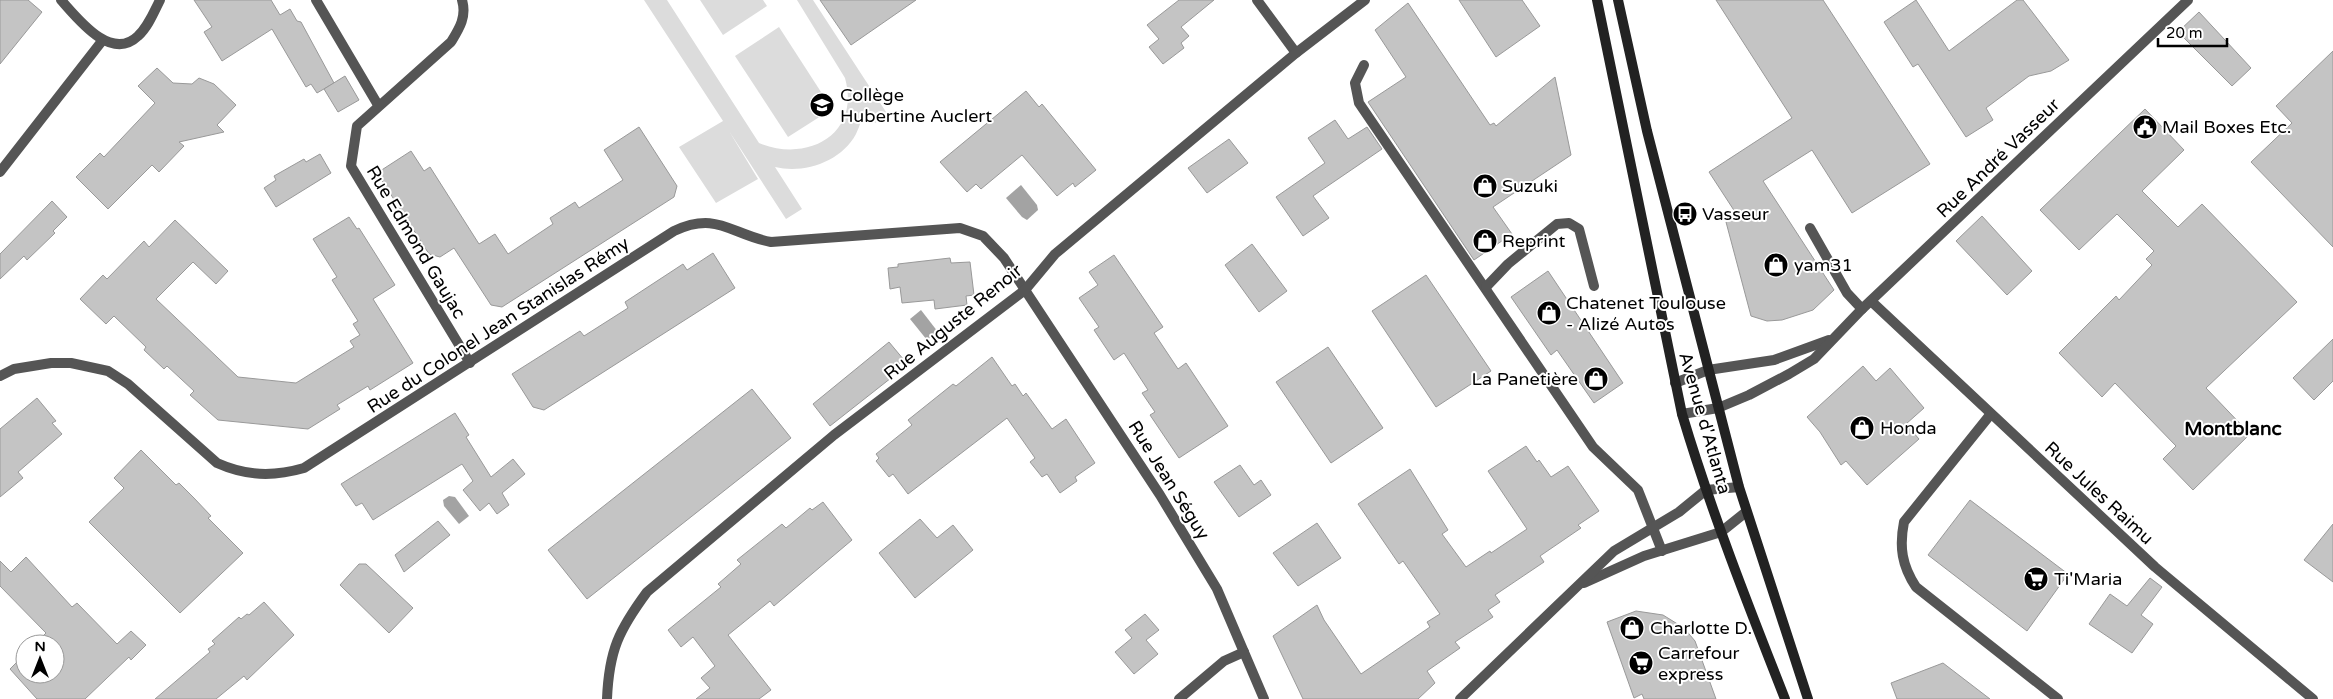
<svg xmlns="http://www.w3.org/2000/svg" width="2333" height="699" font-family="'Varela Round',sans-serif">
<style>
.green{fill:#dcdcdc}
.water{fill:#a3a3a3}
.building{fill:#c4c4c4;stroke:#999}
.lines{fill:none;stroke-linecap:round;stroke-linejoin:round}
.service{stroke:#555;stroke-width:10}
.minor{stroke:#555;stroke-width:10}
.tertiary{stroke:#555;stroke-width:10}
.secondary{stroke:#222;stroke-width:10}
.labels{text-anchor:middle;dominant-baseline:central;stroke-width:4;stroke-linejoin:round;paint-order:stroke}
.poi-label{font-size:18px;fill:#000;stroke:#fff;text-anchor:start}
.street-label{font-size:18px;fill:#000;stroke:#fff}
.neighbourhood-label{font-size:19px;font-weight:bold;fill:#000;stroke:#fff}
</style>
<rect width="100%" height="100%" fill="#fff"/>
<g class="green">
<path d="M644,0H667L759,143C807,163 861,135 845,78L797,0H813L888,115L875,123L865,108C862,117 860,126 856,134C841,162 804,174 775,167L802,209L786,219L729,131L758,179L716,203L679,147L723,121Z"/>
<polygon points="700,0 763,0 767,6 723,35"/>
<polygon points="779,27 832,109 788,137 735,56"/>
</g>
<g class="water">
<polygon points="1021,185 1037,205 1038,210 1027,220 1022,217 1006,198"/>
<polygon points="921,310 938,332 927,340 910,319"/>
<polygon points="449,496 455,497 469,516 459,524 444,506 443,500"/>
</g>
<g class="building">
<polygon points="0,0 28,0 42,12 0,64"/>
<polygon points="194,0 271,0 280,15 290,9 297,21 301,22 334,83 317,93 311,84 306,87 272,29 222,61 204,32 212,27"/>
<polygon points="820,0 916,0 851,45"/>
<polygon points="1179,0 1214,0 1181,27 1189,36 1181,43 1184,48 1163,64 1149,47 1159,39 1147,25"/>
<polygon points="1459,0 1522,0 1540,26 1496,57"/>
<polygon points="1716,0 1823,0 1930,164 1852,213 1812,150 1763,181 1834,290 1813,310 1782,320 1767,321 1751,316 1726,222 1737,215 1709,172 1792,118"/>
<polygon points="1916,0 1949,51 2017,0 2023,0 2069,60 2051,71 2029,76 1986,108 1993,120 1966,137 1918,64 1913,67 1884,22"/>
<polygon points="1408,3 1490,125 1494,123 1496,126 1555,77 1571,155 1493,207 1512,234 1474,260 1368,102 1406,77 1375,30"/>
<polygon points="2199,12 2251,68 2232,86 2178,32"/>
<polygon points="2333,51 2333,247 2251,162 2292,123 2276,106"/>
<polygon points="157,68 173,83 192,84 199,78 214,84 236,105 217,125 224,132 179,142 184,146 159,172 152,165 108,209 76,177 100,153 104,157 155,103 138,86"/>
<polygon points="345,76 359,100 338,112 324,89"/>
<polygon points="1026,91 1039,107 1042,104 1096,170 1075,187 1073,183 1057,196 1022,155 981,189 976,184 967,192 940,162"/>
<polygon points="2145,109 2184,150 2142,191 2178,227 2202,204 2297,302 2206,388 2250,434 2193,490 2163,459 2176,446 2115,383 2102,397 2059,353 2116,296 2119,300 2152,265 2146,259 2154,251 2117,214 2079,250 2040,210"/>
<polygon points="1335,120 1348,139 1367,127 1382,149 1313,196 1329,218 1303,236 1276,197 1325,163 1308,138"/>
<polygon points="639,127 677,186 674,197 502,307 491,305 454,248 440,257 429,254 377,173 411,151 424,171 430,167 479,244 495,234 508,254 553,224 550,218 575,202 579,208 623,180 604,150"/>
<polygon points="1229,139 1248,163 1207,193 1188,168"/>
<polygon points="320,154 331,173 276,207 264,188 276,180 274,176 304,159 306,162"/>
<polygon points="52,201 67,217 53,231 55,233 27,260 24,256 0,279 0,254"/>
<polygon points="1982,216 2032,271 2007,295 1956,241"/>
<polygon points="349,217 357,229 359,228 395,285 373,299 413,363 370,390 368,386 337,405 340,409 308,429 218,420 190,395 194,391 167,366 164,369 144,350 146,347 114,316 106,324 80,299 103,275 107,279 144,241 149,247 175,220 228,271 216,284 193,262 156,299 238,377 296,383 354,347 350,341 360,335 353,324 358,321 332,280 337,277 313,239"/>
<polygon points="1252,244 1287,291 1259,312 1225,265"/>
<polygon points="713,253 735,288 544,410 533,407 512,374 580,331 584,336 628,308 625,302 683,264 687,270"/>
<polygon points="1114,255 1163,327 1154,333 1178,369 1186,363 1228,426 1179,458 1150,415 1155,412 1142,393 1148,390 1124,353 1114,360 1094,330 1099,327 1079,298 1098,285 1089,272"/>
<polygon points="950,258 951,263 970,262 974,295 966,296 967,305 935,309 934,300 902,303 900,287 890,289 888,268 898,267 898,264"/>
<polygon points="1548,271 1623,383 1594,403 1557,350 1551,355 1511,297"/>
<polygon points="1426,275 1491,371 1436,407 1372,311"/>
<polygon points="2333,339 2333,381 2314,400 2293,378"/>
<polygon points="889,342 904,360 888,374 891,378 830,426 813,404"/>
<polygon points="1328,347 1383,428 1331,463 1276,382"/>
<polygon points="992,357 1012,386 1015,384 1023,396 1026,393 1052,429 1066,419 1095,463 1075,477 1077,481 1060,493 1047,474 1042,477 1030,462 1035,458 1007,418 908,494 893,474 889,477 876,461 879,458 876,454 912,425 908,420 953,384 956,386"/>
<polygon points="1863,366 1876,381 1890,368 1924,408 1906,424 1919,439 1867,485 1846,461 1841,465 1820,432 1807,417"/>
<polygon points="752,389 791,438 587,599 548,550"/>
<polygon points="37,398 56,421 52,423 62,434 18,472 23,478 0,497 0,429"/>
<polygon points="455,413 469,435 466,437 491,477 513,459 525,474 502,493 509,505 497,514 489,503 480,511 463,490 473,481 462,464 373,520 362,503 356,506 341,484"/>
<polygon points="1526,446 1537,462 1539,460 1551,477 1568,466 1599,511 1578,525 1581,528 1540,556 1544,562 1495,595 1500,602 1488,610 1493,617 1455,642 1460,648 1427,671 1435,683 1418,699 1303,699 1273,636 1317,605 1324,620 1361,674 1430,627 1427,622 1440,614 1403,561 1399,564 1358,504 1410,469 1448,530 1442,534 1466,567 1490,551 1491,553 1527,529 1488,471"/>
<polygon points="141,450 176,485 179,483 194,498 211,516 208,518 243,553 180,613 89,522 124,488 114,478"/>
<polygon points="1240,465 1254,485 1261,480 1271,495 1239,517 1214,482"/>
<polygon points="1970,500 2068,574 2027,631 1928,555"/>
<polygon points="823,502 852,540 774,606 770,601 728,635 771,690 759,699 696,699 710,688 701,678 715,666 693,637 681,647 668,630 721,587 718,584 741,564 737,560 782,524 786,528 810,508 812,510"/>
<polygon points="920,519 937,538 953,525 973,550 915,598 879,553"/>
<polygon points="438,521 450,535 404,572 395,555"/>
<polygon points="1317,523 1341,558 1298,586 1273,553"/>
<polygon points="2333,524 2333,582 2304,560"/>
<polygon points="26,557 72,607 77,603 117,644 131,631 146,645 131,660 129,657 85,699 37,699 10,669 25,654 25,674 55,674 55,644 35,644 46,633 0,586 0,561 11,572"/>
<polygon points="359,564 366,564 413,608 389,633 340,585"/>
<polygon points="2150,578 2162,587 2141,615 2153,624 2132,653 2089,624 2110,594 2127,606"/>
<polygon points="264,602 294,635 247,680 244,676 216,699 155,699 210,652 208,649 215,644 212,641 239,617 241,619 247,614 249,615"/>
<polygon points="1636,611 1663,615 1684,628 1695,641 1716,699 1644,699 1642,694 1634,698 1607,622"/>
<polygon points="1145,614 1159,630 1146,640 1158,654 1134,674 1115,652 1132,638 1125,630"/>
<polygon points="1943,663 1990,699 1897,699 1891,683"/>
</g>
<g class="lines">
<g class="service">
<polyline points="1364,65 1355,83 1359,103 1593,447 1638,490 1662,551"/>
<polyline points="0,172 102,41"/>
<polyline points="1810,228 1847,293 1862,309"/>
<polyline points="1486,287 1508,264 1557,224 1569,223 1579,229 1594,286"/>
<polyline points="1179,699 1224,661 1244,652"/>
</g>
<g class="minor">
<path d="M61,0C78,19 111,62 138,36C148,27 154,12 160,0"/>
<polyline points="316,0 378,105"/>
<path d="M462,0C467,17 459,29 451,42L357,126L351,166L470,363"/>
<polyline points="1257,0 1296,53"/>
<polyline points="1871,301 2155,567 2313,699"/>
<path d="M0,376L14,369L51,363H71L108,371L128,384L217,463C246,476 273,477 304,468L674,231C717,211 730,234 771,242L960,228L983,236L1004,258L1160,495L1217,589L1264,699"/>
<path d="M1990,415L1904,522C1899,547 1902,566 1916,587L2058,699"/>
<polyline points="1584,583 1644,556 1721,532 1746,512"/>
<path d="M607,699C609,650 619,630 647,592L834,435L1025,290L1055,254L1296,53L1365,0"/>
<polyline points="1460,699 1614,551 1679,512 1706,490 1739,487"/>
</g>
<g class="tertiary">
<polyline points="1675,383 1708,370 1774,360 1829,340"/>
<polyline points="1682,414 1718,408 1749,395 1789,374 1814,359 1862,309 2188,0"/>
</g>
<g class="secondary">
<path d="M1597,0L1682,414C1711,511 1748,605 1785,699"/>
<polyline points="1618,0 1647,131 1739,487 1808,699"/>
</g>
</g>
<defs>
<symbol id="school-disc" viewBox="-11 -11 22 22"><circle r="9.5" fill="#000" stroke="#fff"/><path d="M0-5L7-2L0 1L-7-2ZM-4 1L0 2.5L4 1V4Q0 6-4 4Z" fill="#fff"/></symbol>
<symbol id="civic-disc" viewBox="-11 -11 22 22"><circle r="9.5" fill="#000" stroke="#fff"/><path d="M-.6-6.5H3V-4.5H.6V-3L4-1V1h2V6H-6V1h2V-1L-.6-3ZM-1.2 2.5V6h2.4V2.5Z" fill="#fff"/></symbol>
<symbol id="shop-disc" viewBox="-11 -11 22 22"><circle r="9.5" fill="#000" stroke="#fff"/><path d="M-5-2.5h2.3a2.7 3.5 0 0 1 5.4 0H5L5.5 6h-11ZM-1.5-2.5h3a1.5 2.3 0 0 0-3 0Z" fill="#fff"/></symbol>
<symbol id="bus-disc" viewBox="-11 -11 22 22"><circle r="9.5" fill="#000" stroke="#fff"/><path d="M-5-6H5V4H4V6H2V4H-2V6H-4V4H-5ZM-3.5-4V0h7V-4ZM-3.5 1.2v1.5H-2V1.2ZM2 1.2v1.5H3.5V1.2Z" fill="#fff"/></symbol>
<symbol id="supermarket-disc" viewBox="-11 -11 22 22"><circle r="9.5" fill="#000" stroke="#fff"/><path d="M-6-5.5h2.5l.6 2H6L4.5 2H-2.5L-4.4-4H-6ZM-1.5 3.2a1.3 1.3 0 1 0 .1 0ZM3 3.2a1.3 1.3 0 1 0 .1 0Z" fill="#fff"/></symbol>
</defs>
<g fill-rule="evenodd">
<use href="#school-disc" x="808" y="91" width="28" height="28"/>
<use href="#civic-disc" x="2131" y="113" width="28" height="28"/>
<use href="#shop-disc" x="1471" y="172" width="28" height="28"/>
<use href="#bus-disc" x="1671" y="200" width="28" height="28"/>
<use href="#shop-disc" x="1471" y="227" width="28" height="28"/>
<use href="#shop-disc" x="1762" y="251" width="28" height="28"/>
<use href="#shop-disc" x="1535" y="299" width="28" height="28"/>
<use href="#shop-disc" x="1582" y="365" width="28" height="28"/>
<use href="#shop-disc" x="1848" y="414" width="28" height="28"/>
<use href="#supermarket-disc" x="2022" y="565" width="28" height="28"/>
<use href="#shop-disc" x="1618" y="614" width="28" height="28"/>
<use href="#supermarket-disc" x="1627" y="649" width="28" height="28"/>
</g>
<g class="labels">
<g class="poi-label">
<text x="840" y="95">Collège<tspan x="840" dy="21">Hubertine Auclert</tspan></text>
<text x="2162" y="127">Mail Boxes Etc.</text>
<text x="1502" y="186">Suzuki</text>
<text x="1702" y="214">Vasseur</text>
<text x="1502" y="241">Reprint</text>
<text x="1794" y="265">yam31</text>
<text x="1566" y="303">Chatenet Toulouse<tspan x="1566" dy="21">- Alizé Autos</tspan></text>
<text x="1578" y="379" text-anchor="end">La Panetière</text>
<text x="1880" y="428">Honda</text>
<text x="2054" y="579">Ti'Maria</text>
<text x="1650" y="628">Charlotte D.</text>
<text x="1658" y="653">Carrefour<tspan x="1658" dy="21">express</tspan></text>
</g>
<g class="street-label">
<text transform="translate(1998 158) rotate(-44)">Rue André Vasseur</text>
<text transform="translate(416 242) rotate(59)">Rue Edmond Gaujac</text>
<text transform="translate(953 322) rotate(-39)">Rue Auguste Renoir</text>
<text transform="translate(498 325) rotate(-33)">Rue du Colonel Jean Stanislas Rémy</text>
<text transform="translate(1705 423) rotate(74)">Avenue d'Atlanta</text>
<text transform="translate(1169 480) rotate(58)">Rue Jean Séguy</text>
<text transform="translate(2099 493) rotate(43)">Rue Jules Raimu</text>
</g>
<g class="neighbourhood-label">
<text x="2233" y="429">Montblanc</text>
</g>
</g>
<g transform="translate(40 659)"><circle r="24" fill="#ffffff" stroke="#999999"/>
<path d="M0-4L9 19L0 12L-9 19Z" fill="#000000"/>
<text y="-8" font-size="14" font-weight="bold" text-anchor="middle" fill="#000000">N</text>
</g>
<path d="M2158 38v8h69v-8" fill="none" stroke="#000000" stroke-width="2.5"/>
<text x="2166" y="38" font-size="15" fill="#000000" stroke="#ffffff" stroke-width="4" paint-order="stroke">20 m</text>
</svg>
